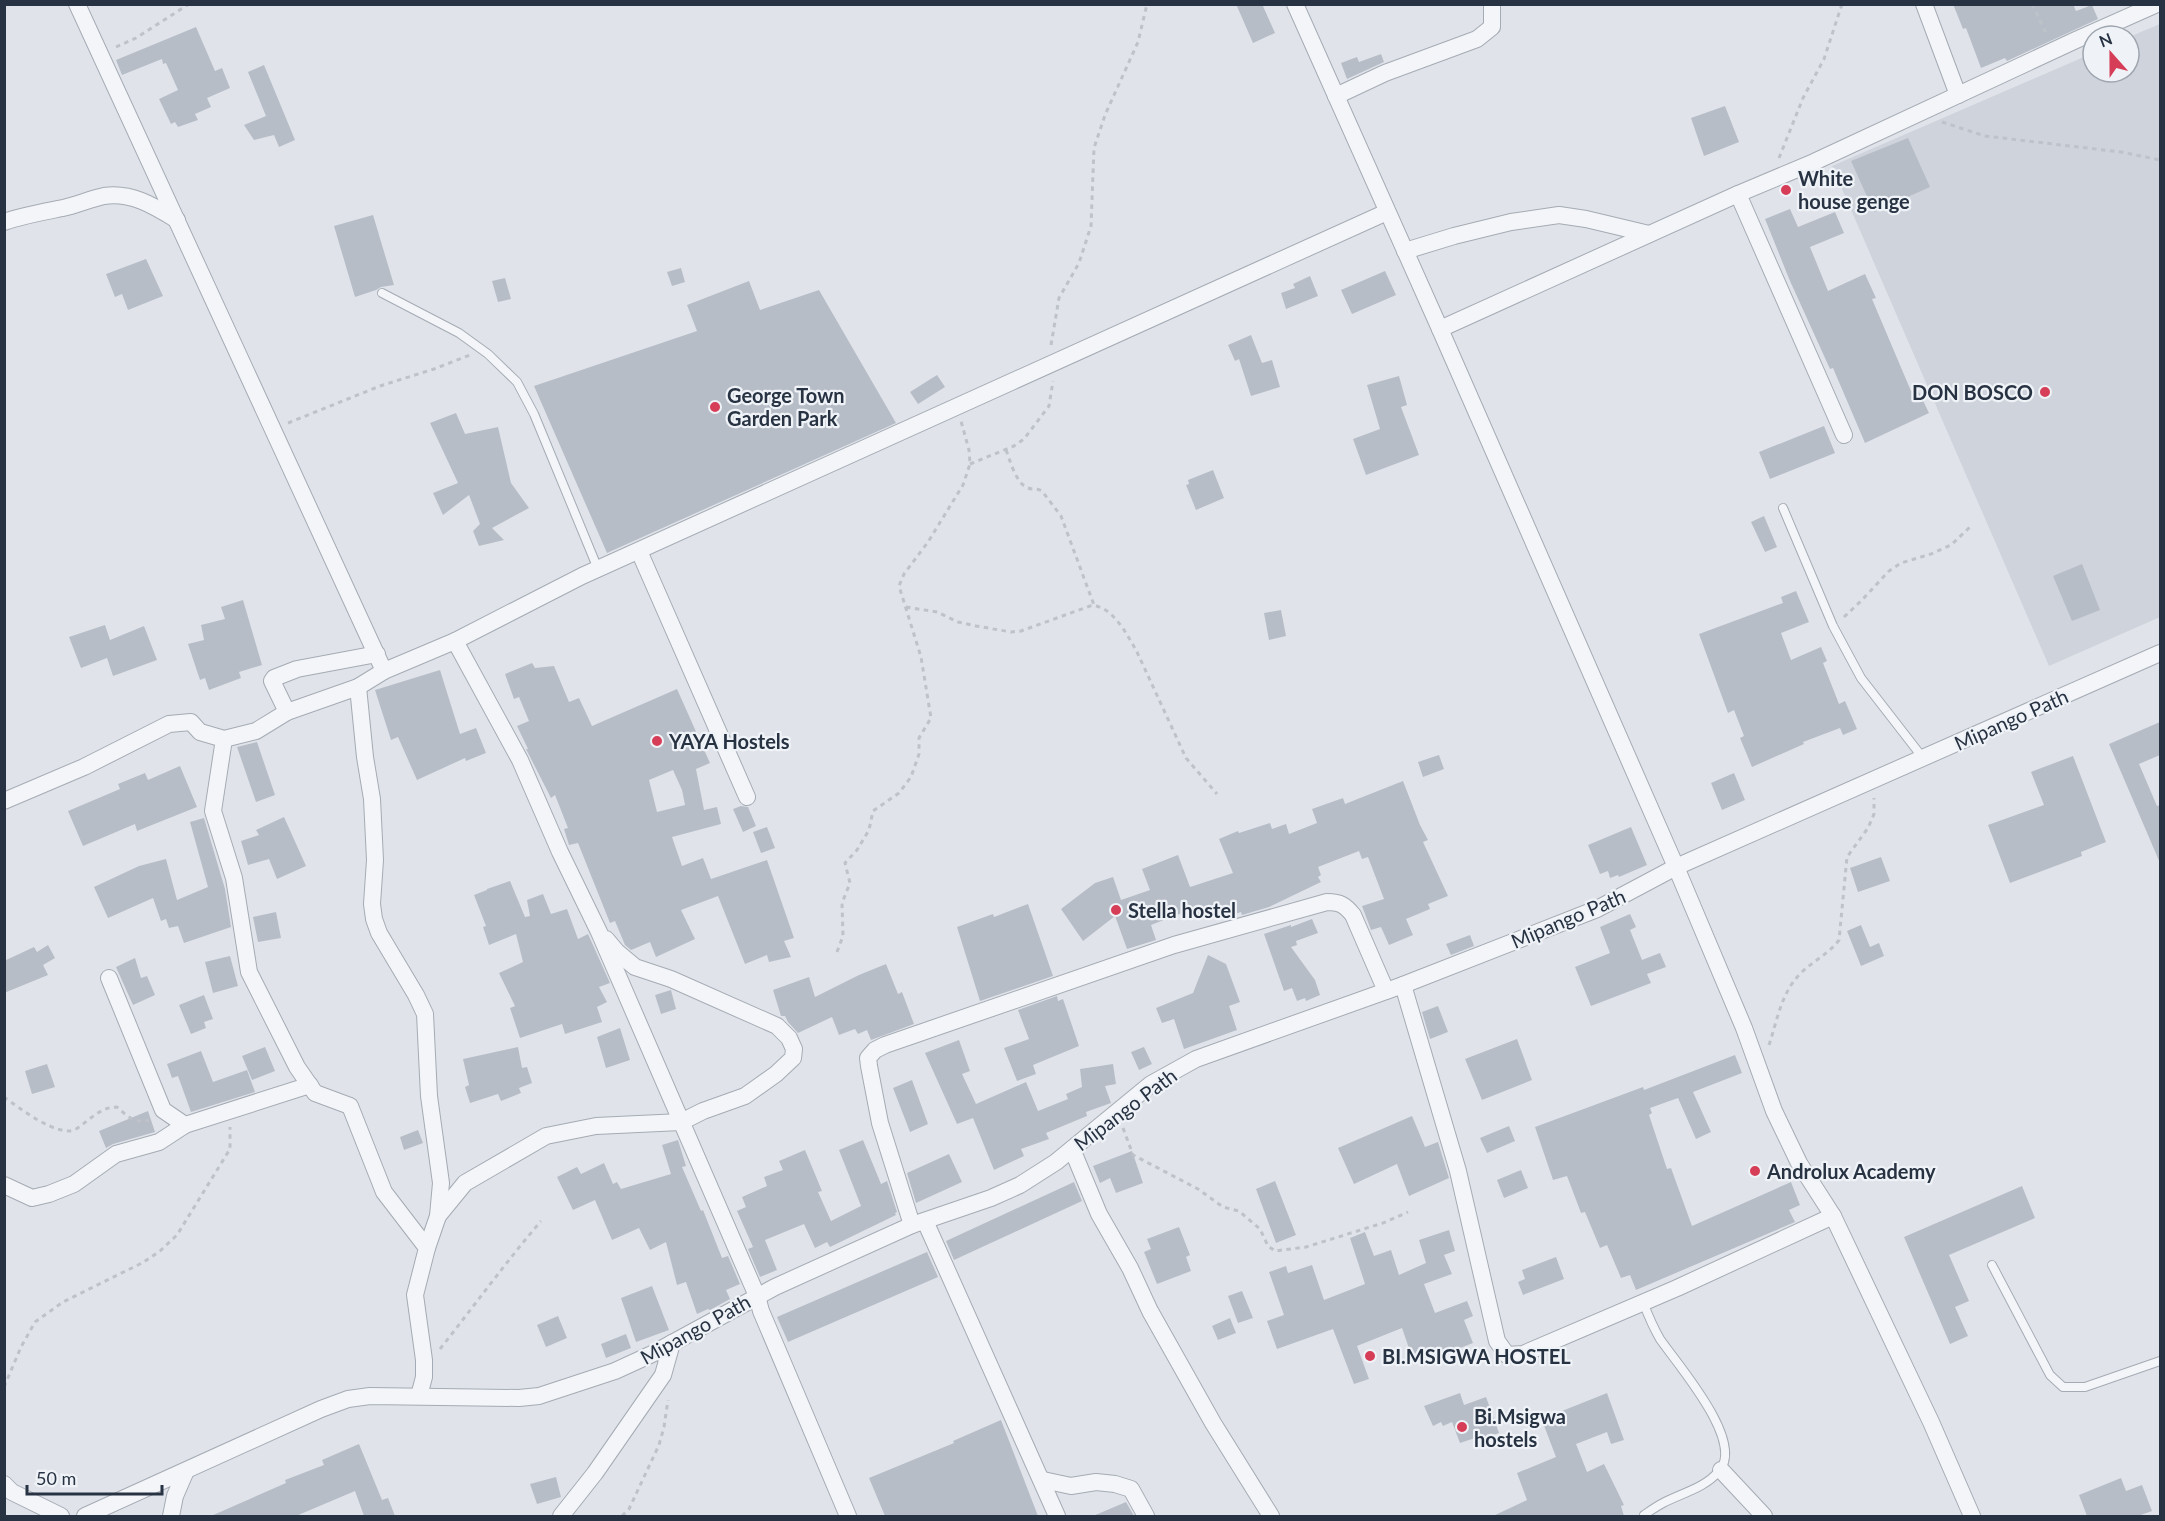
<svg xmlns="http://www.w3.org/2000/svg" width="2165" height="1521" font-family="Lato,sans-serif">
<style>
.built{fill:#ced3dc}
.building{fill:#b7bdc7;fill-rule:evenodd}
.lines{fill:none;stroke-linecap:round;stroke-linejoin:round}
.lane-casing{stroke:#a5abb4;stroke-width:10}
.street-casing{stroke:#a5abb4;stroke-width:18}
.path{stroke:#bec2c9;stroke-width:3;stroke-dasharray:4.5 4.5;stroke-linecap:butt}
.lane{stroke:#f3f5f8;stroke-width:8}
.street{stroke:#f3f5f8;stroke-width:16}
.poi-dot{fill:#d63d57;stroke:#eff3f7;stroke-width:2}
.labels{text-anchor:middle;dominant-baseline:central;stroke-width:4.5;stroke-linejoin:round;paint-order:stroke}
.poi-label{font-size:20px;font-weight:bold;fill:#273242;stroke:#eff3f7;text-anchor:start}
.street-label{font-size:20px;fill:#273242;stroke:#eff3f7}
</style>
<rect width="100%" height="100%" fill="#e0e4ea"/>
<polygon class="built" points="2160,24 2160,617 2049,666 1832,166 2093,53 2093,72 2129,72 2129,37"/>
<g class="building">
<polygon points="1236,4 1262,4 1275,33 1253,43"/>
<polygon points="1953,4 2073,4 2076,11 2092,5 2098,19 2007,61 2005,58 1981,68 1966,28 1963,29"/>
<polygon points="196,27 215,71 222,68 230,88 207,98 211,107 195,114 198,120 178,127 175,122 171,124 159,99 178,90 166,63 163,64 162,59 122,75 116,60"/>
<polygon points="1381,54 1384,62 1347,79 1341,63 1357,57 1359,62"/>
<polygon points="264,65 295,140 279,147 274,135 254,140 244,125 266,116 248,72"/>
<polygon points="1725,106 1739,142 1704,156 1691,118"/>
<polygon points="1908,138 1930,187 1874,212 1851,161"/>
<polygon points="1790,209 1798,227 1835,212 1844,233 1810,247 1828,291 1865,274 1876,298 1872,299 1911,391 1917,388 1929,413 1865,443 1833,368 1830,369 1790,281 1765,219"/>
<polygon points="373,215 394,285 381,287 376,290 355,297 334,226"/>
<polygon points="146,259 163,296 128,310 122,294 115,297 106,274"/>
<polygon points="681,268 685,282 672,286 667,272"/>
<polygon points="1385,271 1396,295 1352,314 1341,290"/>
<polygon points="1310,276 1318,296 1286,309 1281,293 1295,288 1293,284"/>
<polygon points="505,278 511,299 498,302 492,281"/>
<polygon points="749,281 760,310 819,290 896,423 607,553 534,386 697,331 687,305"/>
<polygon points="1251,335 1262,363 1272,360 1280,387 1251,396 1239,359 1235,361 1228,345"/>
<polygon points="937,375 945,387 918,404 910,392"/>
<polygon points="1399,376 1407,405 1401,407 1419,455 1366,475 1353,439 1380,429 1367,385"/>
<polygon points="456,413 465,434 498,427 511,483 529,508 492,528 504,540 479,546 473,531 480,524 469,495 443,515 433,493 458,483 430,423"/>
<polygon points="1824,426 1835,453 1770,479 1759,452"/>
<polygon points="1213,470 1224,498 1196,510 1186,485 1189,484 1188,480"/>
<polygon points="1764,516 1777,547 1765,552 1751,522"/>
<polygon points="2082,564 2100,610 2072,621 2053,576"/>
<polygon points="1796,591 1809,622 1781,633 1791,660 1821,647 1827,661 1823,663 1839,704 1845,701 1857,729 1843,735 1840,728 1803,742 1804,744 1752,767 1740,738 1744,736 1734,710 1728,713 1699,634 1783,603 1781,597"/>
<polygon points="243,600 262,665 239,672 241,678 209,690 205,678 200,680 188,644 204,640 201,625 225,619 221,607"/>
<polygon points="1281,610 1286,636 1269,640 1264,613"/>
<polygon points="105,625 110,640 144,626 157,660 113,676 107,658 81,668 69,637"/>
<path d="M532,663L535,668L554,666L569,702L579,698L592,726L677,689L710,763L696,769L704,810L717,807L721,824L672,837L682,866L703,858L711,879L767,860L794,938L784,941L791,957L769,962L767,955L745,964L718,896L681,910L695,939L656,957L650,942L631,950L625,945L615,921L610,923L578,843L569,845L564,829L568,828L555,795L551,798L526,749H528L517,726L529,721L519,697L514,699L505,674ZM673,770L682,790L685,805L657,812L649,780Z"/>
<polygon points="440,670 460,734 476,728 486,753 466,761 465,758 417,780 398,737 391,740 375,690"/>
<polygon points="2160,722 2160,755 2139,764 2157,806 2160,805 2160,863 2109,744"/>
<polygon points="257,742 275,795 256,802 237,747"/>
<polygon points="1439,755 1444,769 1423,777 1418,762"/>
<polygon points="2073,756 2106,842 2081,852 2082,856 2010,883 1988,825 2044,805 2031,772"/>
<polygon points="180,766 197,807 137,831 135,824 83,846 68,811 120,789 118,784 145,773 148,780"/>
<polygon points="1734,773 1745,800 1722,810 1711,783"/>
<polygon points="1403,781 1420,825 1428,840 1423,842 1448,896 1428,904 1430,909 1406,919 1413,935 1389,945 1381,927 1371,930 1362,906 1384,899 1368,857 1362,859 1359,851 1318,867 1321,875 1318,877 1321,882 1269,907 1242,915 1241,912 1223,918 1221,913 1214,916 1212,909 1185,920 1182,913 1151,925 1156,940 1127,949 1115,916 1083,941 1061,909 1095,883 1113,877 1121,900 1150,890 1142,869 1178,855 1190,887 1233,873 1219,839 1238,831 1239,833 1270,823 1272,829 1286,824 1289,834 1317,823 1312,809 1343,798 1345,804"/>
<polygon points="741,806 748,807 756,826 743,832 733,809"/>
<polygon points="284,817 306,866 277,879 269,859 248,865 241,841 259,835 256,830"/>
<polygon points="204,818 225,889 231,927 184,943 178,926 169,928 166,919 161,921 153,898 108,918 94,887 139,866 166,859 177,900 208,887 190,822"/>
<polygon points="767,827 775,848 761,853 753,832"/>
<polygon points="1631,827 1647,865 1619,877 1618,875 1610,878 1608,871 1600,874 1588,845"/>
<polygon points="1881,857 1890,881 1858,892 1850,868"/>
<polygon points="510,881 525,917 530,916 527,900 543,894 551,914 567,909 578,939 588,934 610,983 599,987 607,1002 597,1007 602,1022 565,1034 562,1024 520,1038 510,1008 515,1006 499,973 523,962 516,934 489,945 483,927 486,926 474,895 487,890 487,889"/>
<polygon points="1028,904 1053,976 980,1001 957,927 993,914 994,917"/>
<polygon points="276,912 281,938 258,942 253,917"/>
<polygon points="1630,914 1636,927 1630,930 1642,960 1660,953 1666,967 1647,974 1651,983 1591,1006 1575,967 1610,953 1600,927"/>
<polygon points="1312,919 1318,933 1296,941 1297,945 1291,947 1315,980 1320,995 1306,1001 1305,998 1297,1001 1292,988 1284,991 1264,934 1291,925 1291,927"/>
<polygon points="1861,925 1870,947 1879,943 1884,956 1861,966 1847,931"/>
<polygon points="1470,935 1474,946 1451,955 1446,944"/>
<polygon points="48,945 55,958 43,965 48,975 4,993 4,961 34,947 37,952"/>
<polygon points="1208,955 1226,964 1240,1002 1229,1006 1237,1030 1184,1049 1174,1019 1162,1023 1156,1008 1193,993"/>
<polygon points="230,956 238,986 213,993 205,962"/>
<polygon points="135,958 141,978 147,976 155,995 133,1005 116,967"/>
<polygon points="886,964 898,994 902,992 914,1024 871,1040 867,1030 858,1034 855,1029 839,1035 832,1017 798,1033 788,1022 785,1016 781,1016 773,990 809,977 815,997 859,975"/>
<polygon points="671,990 676,1009 661,1014 655,995"/>
<polygon points="204,995 213,1019 204,1022 206,1028 191,1034 179,1005"/>
<polygon points="1057,996 1058,1001 1063,999 1079,1046 1033,1065 1036,1074 1017,1081 1004,1048 1029,1039 1018,1010"/>
<polygon points="1438,1006 1448,1032 1430,1039 1422,1012"/>
<polygon points="620,1028 630,1060 606,1068 597,1037"/>
<polygon points="1517,1039 1532,1080 1482,1100 1465,1059"/>
<polygon points="959,1040 970,1071 962,1074 976,1104 1026,1082 1038,1111 1068,1099 1066,1094 1082,1087 1080,1069 1113,1064 1116,1084 1105,1086 1111,1103 1086,1112 1087,1116 1046,1133 1049,1139 1021,1149 1024,1156 994,1170 973,1118 957,1124 925,1053"/>
<polygon points="265,1047 275,1071 252,1080 242,1056"/>
<polygon points="518,1047 522,1068 527,1067 532,1083 519,1088 521,1093 501,1101 498,1094 470,1103 465,1087 469,1085 463,1059"/>
<polygon points="1144,1047 1152,1064 1139,1070 1131,1052"/>
<polygon points="201,1051 213,1082 247,1070 255,1092 191,1112 178,1076 172,1078 167,1064"/>
<polygon points="1735,1055 1742,1073 1693,1092 1711,1132 1696,1139 1678,1098 1650,1108 1652,1113 1649,1115 1667,1169 1671,1168 1692,1226 1791,1182 1800,1205 1789,1210 1795,1222 1636,1290 1630,1275 1621,1278 1607,1245 1600,1248 1585,1212 1581,1213 1567,1176 1553,1180 1535,1127 1643,1087 1644,1090"/>
<polygon points="47,1064 55,1087 32,1094 25,1071"/>
<polygon points="912,1080 928,1124 910,1132 893,1088"/>
<polygon points="148,1111 155,1132 113,1144 106,1148 99,1131"/>
<polygon points="1412,1116 1425,1147 1438,1142 1449,1178 1409,1196 1397,1164 1354,1184 1338,1148"/>
<polygon points="1509,1126 1515,1141 1487,1153 1480,1138"/>
<polygon points="418,1130 423,1143 404,1150 400,1137"/>
<polygon points="678,1140 686,1166 682,1167 701,1211 703,1210 722,1258 728,1256 740,1284 726,1290 730,1299 710,1310 708,1309 697,1314 686,1282 677,1285 666,1242 650,1250 639,1228 612,1240 595,1200 573,1210 557,1177 577,1167 581,1174 604,1163 613,1184 617,1182 621,1189 671,1174 662,1145"/>
<polygon points="863,1140 881,1184 887,1181 897,1212 895,1213 896,1215 830,1247 827,1242 815,1248 804,1224 765,1240 777,1270 760,1277 748,1249 753,1247 737,1211 746,1207 742,1197 767,1186 764,1177 783,1170 779,1161 805,1150 822,1191 818,1192 831,1221 861,1206 839,1150"/>
<polygon points="1132,1151 1143,1183 1116,1193 1110,1178 1100,1183 1093,1166"/>
<polygon points="949,1154 962,1182 916,1203 907,1173"/>
<polygon points="1521,1170 1528,1188 1504,1198 1497,1180"/>
<polygon points="1275,1181 1296,1235 1276,1243 1256,1189"/>
<polygon points="1074,1182 1082,1201 954,1260 946,1241"/>
<polygon points="2022,1186 2035,1218 1949,1255 1969,1301 1955,1307 1968,1336 1950,1344 1904,1237"/>
<polygon points="1179,1227 1190,1255 1186,1257 1191,1271 1157,1284 1144,1252 1151,1249 1147,1239"/>
<polygon points="1449,1230 1455,1251 1444,1255 1452,1274 1424,1284 1435,1313 1467,1301 1473,1316 1464,1320 1473,1343 1435,1358 1436,1360 1423,1365 1419,1355 1412,1357 1402,1328 1357,1346 1369,1379 1354,1384 1333,1329 1277,1349 1267,1321 1284,1315 1269,1272 1286,1266 1288,1273 1312,1265 1324,1300 1365,1284 1350,1238 1365,1232 1374,1256 1391,1250 1399,1275 1426,1263 1419,1240"/>
<polygon points="927,1252 938,1277 788,1342 777,1317"/>
<polygon points="1556,1257 1564,1279 1523,1295 1518,1282 1525,1279 1522,1270"/>
<polygon points="652,1286 669,1330 636,1342 621,1298"/>
<polygon points="1242,1291 1253,1318 1238,1323 1228,1296"/>
<polygon points="558,1316 567,1338 546,1347 537,1325"/>
<polygon points="1230,1318 1236,1333 1218,1340 1212,1326"/>
<polygon points="626,1334 631,1348 606,1358 601,1344"/>
<polygon points="1460,1393 1464,1405 1486,1397 1499,1433 1482,1439 1481,1436 1460,1443 1452,1422 1443,1426 1441,1422 1433,1426 1424,1406"/>
<polygon points="1607,1393 1624,1440 1611,1444 1607,1432 1576,1444 1587,1472 1604,1464 1624,1505 1621,1506 1624,1516 1493,1516 1527,1500 1517,1473 1556,1457 1543,1423 1563,1413 1562,1411"/>
<polygon points="1001,1420 1038,1516 885,1516 869,1478 954,1443 953,1441"/>
<polygon points="359,1444 382,1500 388,1498 395,1516 364,1516 355,1491 296,1516 211,1516 286,1483 285,1480 324,1465 322,1460"/>
<polygon points="556,1477 561,1497 537,1504 530,1484"/>
<polygon points="2121,1478 2126,1491 2142,1485 2152,1511 2138,1516 2087,1516 2079,1495"/>
<polygon points="1126,1502 1134,1516 1093,1516"/>
</g>
<g class="lines">
<defs>
<g id="lane">
<polyline points="382,293 459,333 488,354 517,382 534,414 598,569"/>
<polyline points="1783,508 1833,626 1861,678 1923,758"/>
<polyline points="1992,1265 2050,1375 2063,1387 2085,1387 2160,1361"/>
<path d="M1643,1302C1648,1315 1653,1327 1660,1339C1677,1364 1746,1442 1719,1471C1705,1488 1682,1493 1663,1503C1657,1506 1650,1511 1644,1515"/>
</g>
<g id="street">
<polyline points="77,4 384,671"/>
<polyline points="1295,4 1440,329 1676,867 1744,1028 1774,1111 1799,1163 1833,1216 1931,1422 1972,1516"/>
<polyline points="1924,4 1958,95"/>
<polyline points="1336,96 1385,73 1477,39 1492,27 1492,4"/>
<polyline points="1738,194 1844,435"/>
<path d="M4,222C24,215 43,212 63,208C77,205 90,199 104,196C132,192 154,206 177,220"/>
<polyline points="1405,251 1454,236 1511,222 1559,215 1586,219 1649,234"/>
<polyline points="1440,329 1738,194 1814,162 2076,40 2157,4"/>
<polyline points="639,551 747,797"/>
<polyline points="455,641 520,760 560,852 599,932 757,1296 761,1311 848,1516"/>
<polyline points="358,687 365,757 372,799 375,860 372,904 374,919 379,933 416,995 425,1014 429,1096 441,1183 438,1216 427,1248 415,1295 424,1360 424,1377 419,1396"/>
<polyline points="287,712 272,681 274,678 297,669 377,654"/>
<polyline points="224,739 213,811 234,878 249,972 297,1067 315,1093 350,1106 384,1192 427,1248"/>
<polyline points="4,801 84,767 169,724 191,722 200,732 224,739 256,731 287,712 358,687 384,671 455,641 582,576 1387,212"/>
<polyline points="109,978 163,1110 185,1125 310,1085"/>
<polyline points="1403,985 1458,1171 1497,1341 1507,1355 1523,1354 1677,1288 1833,1216"/>
<polyline points="1072,1149 1099,1214 1130,1268 1150,1311 1213,1423 1271,1516"/>
<polyline points="4,1185 32,1198 49,1194 74,1184 116,1154 159,1142 185,1125"/>
<polyline points="438,1216 465,1183 546,1136 596,1126 681,1122 703,1111 745,1096 776,1074 793,1058 794,1049 789,1038 777,1026 671,979 635,967 617,952 606,939"/>
<polyline points="925,1221 1057,1516"/>
<path d="M912,1225L880,1123L869,1066L868,1058L875,1050L885,1045L1174,945L1327,902C1340,902 1345,905 1353,915L1386,991"/>
<polyline points="1721,1470 1764,1516"/>
<polyline points="1043,1480 1071,1486 1096,1482 1115,1484 1131,1489 1146,1516"/>
<polyline points="4,1484 12,1492 61,1516"/>
<polyline points="85,1516 321,1409 348,1399 370,1396 519,1398 539,1396 615,1371 652,1354 775,1287 912,1225 991,1198 1020,1185 1056,1162 1151,1084 1196,1059 1403,985 1597,909 1676,867 2160,653"/>
<polyline points="171,1516 175,1496 185,1473"/>
<polyline points="561,1516 595,1473 663,1375 672,1343"/>
</g>
</defs>
<use href="#lane" class="lane-casing"/>
<use href="#street" class="street-casing"/>
<g class="path">
<polyline points="2032,4 2047,35"/>
<polyline points="116,47 136,38 189,4"/>
<polyline points="1942,122 1985,136 2121,152 2160,160"/>
<polyline points="1779,158 1803,98 1824,59 1842,4"/>
<polyline points="1051,345 1059,298 1079,263 1091,226 1094,148 1105,115 1138,42 1147,4"/>
<polyline points="288,423 380,386 434,369 470,355"/>
<path d="M1006,450C1010,460 1016,484 1028,488C1033,490 1037,488 1042,491L1061,516L1094,605"/>
<polyline points="970,464 1014,446 1024,439 1049,406 1053,381"/>
<path d="M906,607L937,612L958,622L976,626L1011,632L1021,631L1090,606C1111,603 1128,636 1137,652L1186,758L1217,794"/>
<polyline points="1844,617 1862,600 1889,571 1901,563 1931,554 1951,545 1970,527"/>
<polyline points="837,952 843,936 842,903 850,883 845,863 857,850 869,830 873,811 899,793 911,777 919,754 919,738 931,718 921,657 899,586 904,574 928,542 963,485 970,464 969,450 961,421"/>
<path d="M1769,1045C1777,1021 1781,994 1799,975C1812,961 1828,955 1839,940L1847,857L1868,828L1874,814V798"/>
<path d="M4,1097C18,1107 59,1139 76,1129C90,1120 100,1107 117,1107C127,1116 135,1124 149,1120"/>
<polyline points="1123,1128 1133,1155 1198,1189 1223,1207 1239,1211 1260,1229 1268,1246 1275,1251 1306,1247 1383,1223 1408,1212"/>
<path d="M440,1349C474,1306 506,1262 541,1221"/>
<polyline points="4,1387 21,1347 35,1322 63,1302 142,1263 160,1251 177,1235 230,1149 230,1127"/>
<polyline points="622,1516 629,1509 659,1445 664,1427 668,1400"/>
</g>
<use href="#lane" class="lane"/>
<use href="#street" class="street"/>
</g>
<g class="poi-dot">
<circle cx="1786" cy="190" r="6"/>
<circle cx="2045" cy="392" r="6"/>
<circle cx="715" cy="407" r="6"/>
<circle cx="657" cy="741" r="6"/>
<circle cx="1116" cy="910" r="6"/>
<circle cx="1755" cy="1171" r="6"/>
<circle cx="1370" cy="1356" r="6"/>
<circle cx="1462" cy="1427" r="6"/>
</g>
<g class="labels">
<g class="poi-label">
<text x="1798" y="178">White<tspan x="1798" dy="23">house genge</tspan></text>
<text x="2033" y="392" text-anchor="end">DON BOSCO</text>
<text x="727" y="395">George Town<tspan x="727" dy="23">Garden Park</tspan></text>
<text x="669" y="741">YAYA Hostels</text>
<text x="1128" y="910">Stella hostel</text>
<text x="1767" y="1171">Androlux Academy</text>
<text x="1382" y="1356">BI.MSIGWA HOSTEL</text>
<text x="1474" y="1416">Bi.Msigwa<tspan x="1474" dy="23">hostels</tspan></text>
</g>
<g class="street-label">
<text transform="translate(2011 719) rotate(-24)">Mipango Path</text>
<text transform="translate(1568 918) rotate(-23)">Mipango Path</text>
<text transform="translate(1125 1109) rotate(-37)">Mipango Path</text>
<text transform="translate(695 1329) rotate(-29)">Mipango Path</text>
</g>
</g>
<rect width="2165" height="1521" fill="none" stroke="#273242" stroke-width="12"/>
<g transform="translate(2111 54) rotate(339)"><circle r="28" fill="#eff3f7" stroke="#9fa6af" stroke-width="1.5"/>
<path d="M0-4.5L10 22L0 15L-10 22Z" fill="#d63d57"/>
<text y="-9" font-size="16" font-weight="bold" text-anchor="middle" fill="#273242">N</text>
</g>
<path d="M27 1485v9h135v-9" fill="none" stroke="#273242" stroke-width="3"/>
<text x="36" y="1485" font-size="18" fill="#273242" stroke="#eff3f7" stroke-width="4.5" paint-order="stroke">50 m</text>
</svg>
